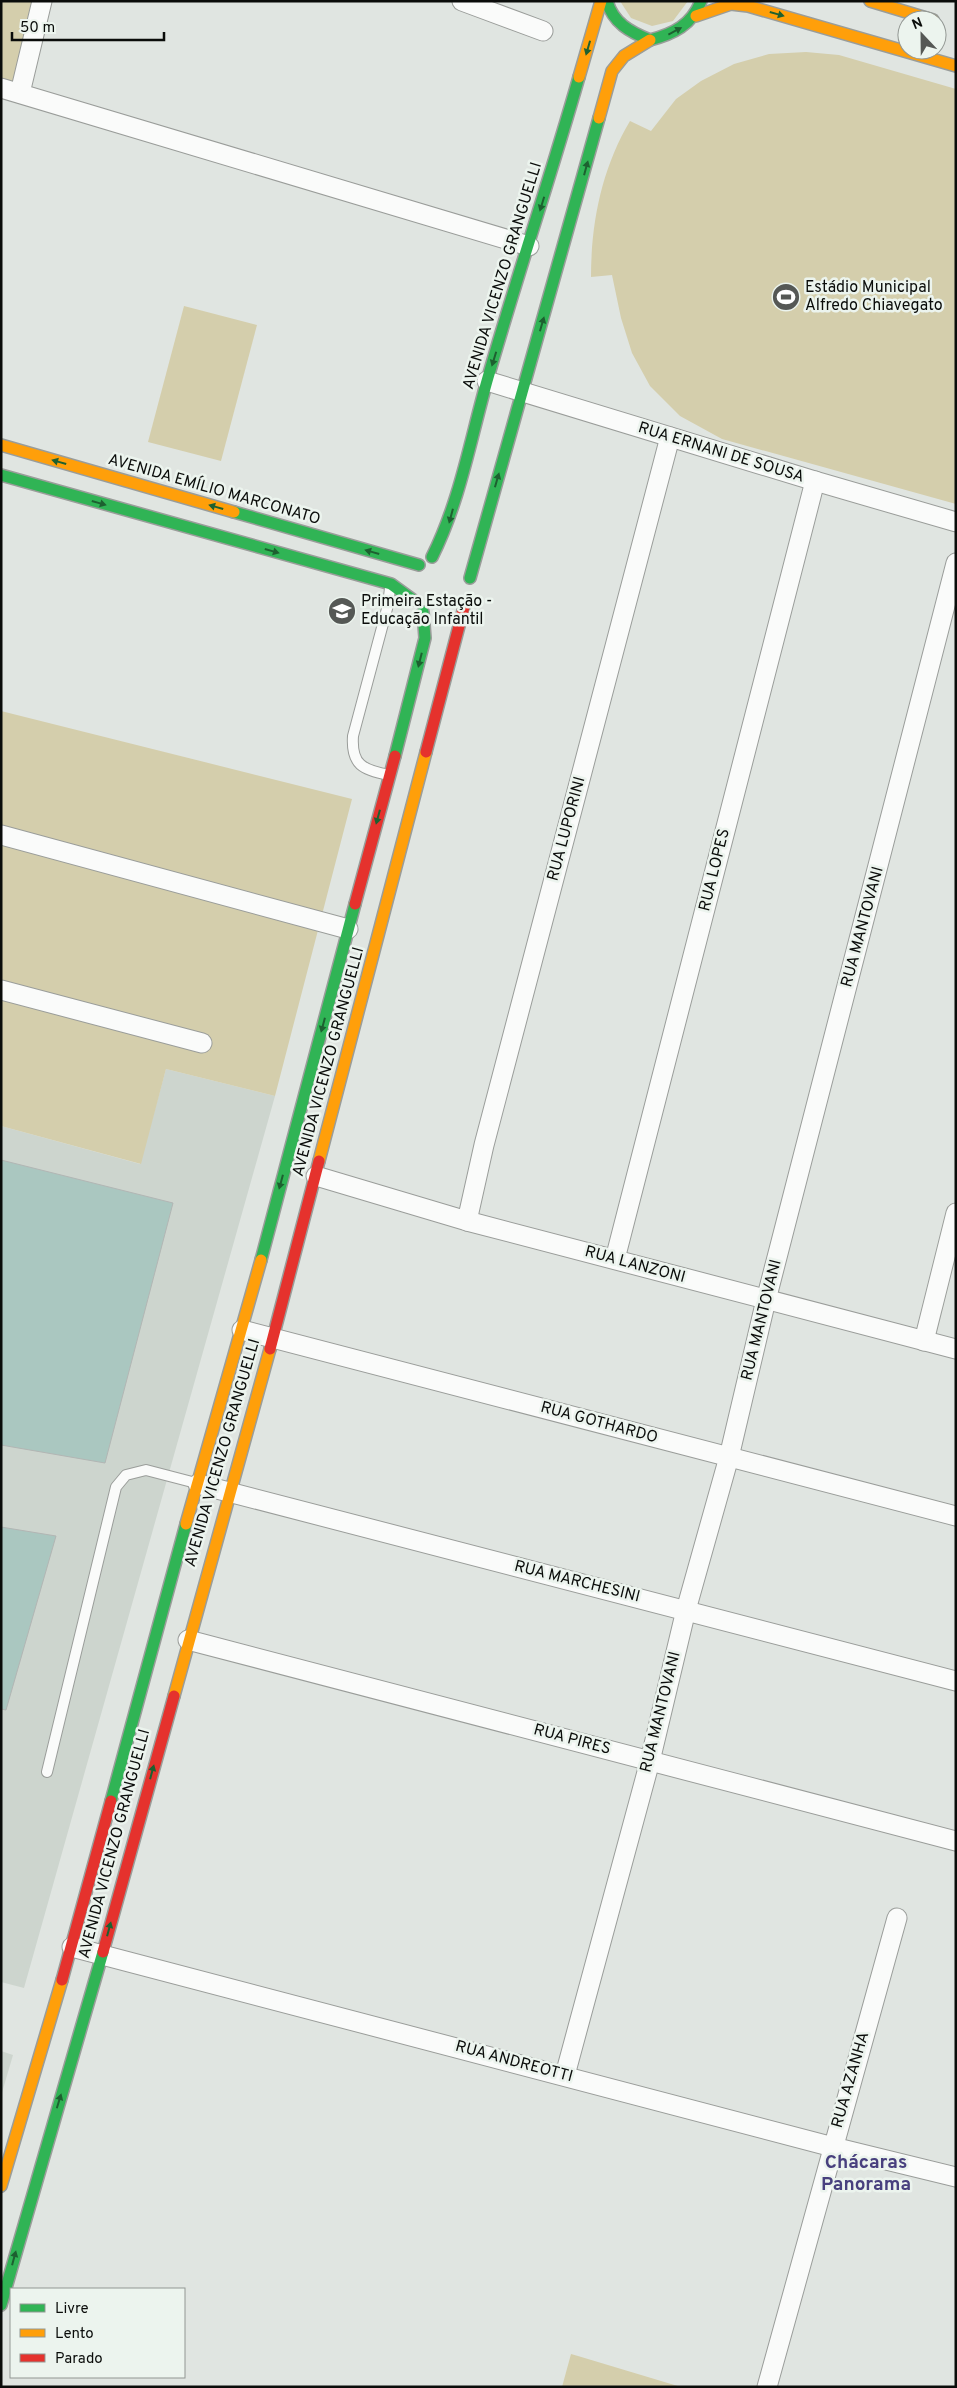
<svg xmlns="http://www.w3.org/2000/svg" width="957" height="2388" font-family="Overpass,sans-serif">
<style>
.built{fill:#cdd5ce}
.green{fill:#d4ceac}
.building{fill:#aac7c0;stroke:#b2b6b4}
.lines{fill:none;stroke-linecap:round;stroke-linejoin:round}
.lane-casing{stroke:#9a9d9a;stroke-width:12}
.street-casing{stroke:#9a9d9a;stroke-width:21}
.fast-casing{stroke:#9a9d9a;stroke-width:14}
.slow-casing{stroke:#9a9d9a;stroke-width:14}
.jam-casing{stroke:#9a9d9a;stroke-width:14}
.lane{stroke:#fafbfa;stroke-width:10}
.street{stroke:#fafbfa;stroke-width:19}
.fast{stroke:#30b455;stroke-width:11}
.slow{stroke:#ff9f0a;stroke-width:11}
.jam{stroke:#e5322d;stroke-width:11}
.oneway{fill:#1d6030}
.labels{text-anchor:middle;dominant-baseline:central;stroke-width:5;stroke-linejoin:round;paint-order:stroke}
.street-label{font-size:16px;fill:#0a0c0a;stroke:#ecf4ee}
.poi-label{font-size:16px;fill:#0a0c0a;stroke:#ecf4ee;text-anchor:start}
.quarter-label{font-size:19px;font-weight:bold;fill:#48407e;stroke:#ecf4ee}
</style>
<rect width="100%" height="100%" fill="#e0e5e1"/>
<g class="built">
<polygon points="166,1069 275,1096 24,1988 1,1982 1,1126 140,1164"/>
<polygon points="1,2051 13,2055 1,2096"/>
</g>
<g class="green">
<polygon points="1,1 34,1 14,83 1,79"/>
<polygon points="620,1 688,1 673,21 652,26 631,18"/>
<path d="M806,52L839,55L956,89V504L722,439L680,416L650,386L632,353L621,318L612,275L591,277C591,222 602,168 630,121L651,131L676,99L701,81L734,64L769,54Z"/>
<polygon points="184,306 257,325 221,461 148,442"/>
<polygon points="1,711 352,799 275,1096 166,1069 141,1164 1,1126"/>
<polygon points="571,2354 578,2356 681,2387 562,2387"/>
</g>
<g class="building">
<polygon points="1,1160 173,1203 105,1463 1,1445"/>
<polygon points="1,1527 56,1536 6,1710 1,1709"/>
</g>
<g class="lines">
<defs>
<g id="lane">
<path d="M389,775C363,770 351,765 353,736L388,605L390,588"/>
<polyline points="47,1772 116,1487 126,1475 146,1470 196,1483"/>
</g>
<g id="street">
<polyline points="462,1 543,31"/>
<polyline points="1,88 529,246"/>
<polyline points="20,93 42,1"/>
<polyline points="487,381 815,481 956,522"/>
<polyline points="1,835 348,929"/>
<polyline points="1,990 202,1043"/>
<polyline points="316,1176 467,1221 956,1349"/>
<polyline points="467,1221 484,1145 670,437"/>
<polyline points="615,1259 815,481"/>
<polyline points="242,1330 956,1516"/>
<polyline points="924,1341 956,1213"/>
<polyline points="198,1484 956,1681"/>
<polyline points="188,1640 956,1841"/>
<polyline points="72,1947 833,2147 956,2177"/>
<polyline points="565,2075 650,1761 686,1610 729,1457 766,1300 956,563"/>
<polyline points="767,2387 897,1918"/>
</g>
<g id="fast">
<path d="M607,1C613,23 630,32 650,40C673,34 692,25 701,1"/>
<polyline points="1,475 391,584 413,600"/>
<polyline points="234,512 419,565"/>
<path d="M432,557C460,501 470,441 487,381C516,279 550,179 579,77"/>
<polyline points="470,578 599,118"/>
<polyline points="395,756 425,638 423,612"/>
<polyline points="261,1260 355,904"/>
<polyline points="111,1801 186,1524"/>
<polyline points="1,2305 103,1952"/>
</g>
<g id="slow">
<polyline points="870,1 933,20"/>
<polyline points="696,16 731,4 748,6 956,66"/>
<polyline points="579,77 601,1"/>
<polyline points="599,118 612,71 624,56 650,40"/>
<polyline points="1,445 234,512"/>
<polyline points="319,1161 426,752"/>
<polyline points="186,1524 261,1260"/>
<polyline points="174,1696 270,1349"/>
<polyline points="1,2186 62,1980"/>
</g>
<g id="jam">
<polyline points="426,752 464,607"/>
<polyline points="355,904 395,756"/>
<polyline points="270,1349 319,1161"/>
<polyline points="103,1952 174,1696"/>
<polyline points="62,1980 111,1801"/>
</g>
</defs>
<use href="#lane" class="lane-casing"/>
<use href="#street" class="street-casing"/>
<use href="#fast" class="fast-casing"/>
<use href="#slow" class="slow-casing"/>
<use href="#jam" class="jam-casing"/>
<use href="#lane" class="lane"/>
<use href="#street" class="street"/>
<use href="#fast" class="fast"/>
<use href="#slow" class="slow"/>
<use href="#jam" class="jam"/>
</g>
<defs><path id="oneway-solid" d="M-6-.8H1V-3.2L6.5 0L1 3.2V.8H-6Z" transform="scale(1.25)"/></defs>
<g class="oneway">
<use href="#oneway-solid" transform="translate(777 14) rotate(16)"/>
<use href="#oneway-solid" transform="translate(675 31) rotate(-28)"/>
<use href="#oneway-solid" transform="translate(588 48) rotate(106)"/>
<use href="#oneway-solid" transform="translate(586 168) rotate(-75)"/>
<use href="#oneway-solid" transform="translate(542 204) rotate(107)"/>
<use href="#oneway-solid" transform="translate(542 324) rotate(-74)"/>
<use href="#oneway-solid" transform="translate(494 359) rotate(107)"/>
<use href="#oneway-solid" transform="translate(59 462) rotate(-164)"/>
<use href="#oneway-solid" transform="translate(497 480) rotate(-74)"/>
<use href="#oneway-solid" transform="translate(99 503) rotate(16)"/>
<use href="#oneway-solid" transform="translate(216 507) rotate(-164)"/>
<use href="#oneway-solid" transform="translate(451 516) rotate(105)"/>
<use href="#oneway-solid" transform="translate(272 551) rotate(16)"/>
<use href="#oneway-solid" transform="translate(372 552) rotate(-164)"/>
<use href="#oneway-solid" transform="translate(420 660) rotate(104)"/>
<use href="#oneway-solid" transform="translate(378 817) rotate(105)"/>
<use href="#oneway-solid" transform="translate(323 1025) rotate(105)"/>
<use href="#oneway-solid" transform="translate(281 1182) rotate(105)"/>
<use href="#oneway-solid" transform="translate(152 1772) rotate(-75)"/>
<use href="#oneway-solid" transform="translate(109 1929) rotate(-75)"/>
<use href="#oneway-solid" transform="translate(59 2101) rotate(-73)"/>
<use href="#oneway-solid" transform="translate(14 2258) rotate(-75)"/>
</g>
<defs>
<symbol id="stadium-disc" viewBox="-11 -11 22 22"><circle r="9.5" fill="#555855" stroke="#ecf4ee"/><path d="M0-5a6.5 5 0 1 0 0 10a6.5 5 0 1 0 0-10ZM-3.5-1.8h7v3.6h-7Z" fill="#fff"/></symbol>
<symbol id="school-disc" viewBox="-11 -11 22 22"><circle r="9.5" fill="#555855" stroke="#ecf4ee"/><path d="M0-5L7-2L0 1L-7-2ZM-4 1L0 2.5L4 1V4Q0 6-4 4Z" fill="#fff"/></symbol>
</defs>
<g fill-rule="evenodd">
<use href="#stadium-disc" x="770" y="281" width="32" height="32"/>
<use href="#school-disc" x="326" y="595" width="32" height="32"/>
</g>
<g class="labels">
<g class="street-label">
<text transform="translate(503 276) rotate(-73)">AVENIDA VICENZO GRANGUELLI</text>
<text transform="translate(721 453) rotate(17)">RUA ERNANI DE SOUSA</text>
<text transform="translate(214 490) rotate(16)">AVENIDA EMÍLIO MARCONATO</text>
<text transform="translate(567 829) rotate(-75)">RUA LUPORINI</text>
<text transform="translate(715 870) rotate(-76)">RUA LOPES</text>
<text transform="translate(863 927) rotate(-75)">RUA MANTOVANI</text>
<text transform="translate(329 1062) rotate(-75)">AVENIDA VICENZO GRANGUELLI</text>
<text transform="translate(635 1265) rotate(15)">RUA LANZONI</text>
<text transform="translate(762 1320) rotate(-76)">RUA MANTOVANI</text>
<text transform="translate(599 1423) rotate(15)">RUA GOTHARDO</text>
<text transform="translate(223 1453) rotate(-74)">AVENIDA VICENZO GRANGUELLI</text>
<text transform="translate(577 1582) rotate(14)">RUA MARCHESINI</text>
<text transform="translate(661 1712) rotate(-76)">RUA MANTOVANI</text>
<text transform="translate(572 1740) rotate(15)">RUA PIRES</text>
<text transform="translate(115 1844) rotate(-75)">AVENIDA VICENZO GRANGUELLI</text>
<text transform="translate(514 2062) rotate(15)">RUA ANDREOTTI</text>
<text transform="translate(851 2080) rotate(-74)">RUA AZANHA</text>
</g>
<g class="poi-label">
<text x="805" y="288">Estádio Municipal<tspan x="805" dy="18">Alfredo Chiavegato</tspan></text>
<text x="361" y="602">Primeira Estação -<tspan x="361" dy="18">Educação Infantil</tspan></text>
</g>
<g class="quarter-label">
<text x="866" y="2163">Chácaras<tspan x="866" dy="22">Panorama</tspan></text>
</g>
</g>
<rect width="957" height="2388" fill="none" stroke="#0a0c0a" stroke-width="5"/>
<rect x="10" y="2288" width="175" height="90" fill="#ecf4ee" stroke="#929793"/>
<rect x="20" y="2304" width="25" height="8" fill="#30b455" stroke="#929793"/>
<text x="55" y="2313" font-size="15" fill="#0a0c0a">Livre</text>
<rect x="20" y="2329" width="25" height="8" fill="#ff9f0a" stroke="#929793"/>
<text x="55" y="2338" font-size="15" fill="#0a0c0a">Lento</text>
<rect x="20" y="2354" width="25" height="8" fill="#e5322d" stroke="#929793"/>
<text x="55" y="2363" font-size="15" fill="#0a0c0a">Parado</text>
<g transform="translate(922 35) rotate(338)"><circle r="24" fill="#ecf4ee" stroke="#929793"/>
<path d="M0-4L9 19L0 12L-9 19Z" fill="#555855"/>
<text y="-8" font-size="14" font-weight="bold" text-anchor="middle" fill="#0a0c0a">N</text>
</g>
<path d="M12 32v8h152v-8" fill="none" stroke="#0a0c0a" stroke-width="2.5"/>
<text x="20" y="32" font-size="15" fill="#0a0c0a" stroke="#ecf4ee" stroke-width="4" paint-order="stroke">50 m</text>
</svg>
